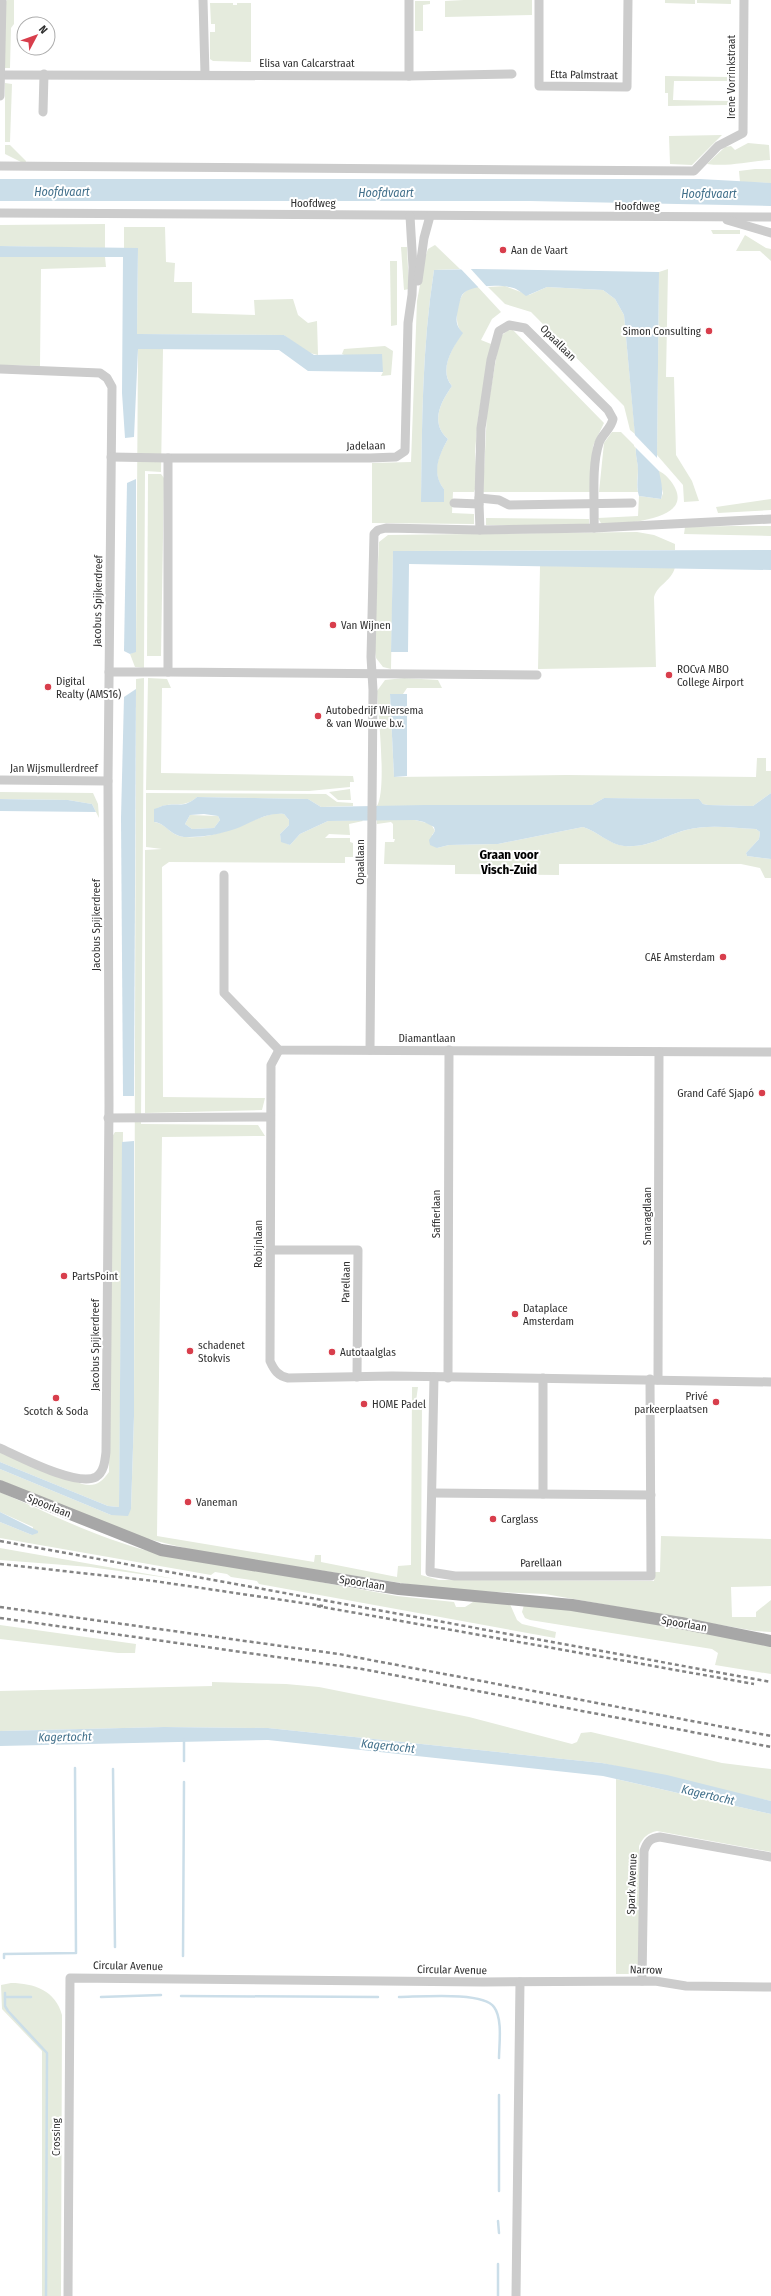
<svg xmlns="http://www.w3.org/2000/svg" width="771" height="2296" font-family="'Fira Sans Condensed',sans-serif">
<style>
.green{fill:#e5ebdd}
.water{fill:#cbdee9;fill-rule:evenodd}
.pier{fill:#fff}
.lines{fill:none;stroke-linecap:round;stroke-linejoin:round}
.stream{stroke:#cbdee9;stroke-width:2.5}
.minor{stroke:#ccc;stroke-width:9}
.major{stroke:#a7a7a7;stroke-width:12}
.rail{stroke:#848484;stroke-width:2.5;stroke-dasharray:4 3;stroke-linecap:butt}
.poi-dot{fill:#d83e4c;stroke:#fff;stroke-width:1.5}
.labels{text-anchor:middle;dominant-baseline:central;stroke-width:4;stroke-linejoin:round;paint-order:stroke}
.street-label{font-size:11px;fill:#2f2f2f;stroke:#fff}
.poi-label{font-size:11px;fill:#2f2f2f;stroke:#fff;text-anchor:start}
.water-label{font-size:12px;font-style:italic;fill:#42708b;stroke:#fff}
.quarter-label{font-size:13px;font-weight:bold;fill:#000;stroke:#fff}
</style>
<rect width="100%" height="100%" fill="#fff"/>
<g class="green">
<polygon points="7,0 14,0 14,24 11,28 10,68 5,68 5,3"/>
<polygon points="464,0 532,0 532,15 445,17 445,1"/>
<polygon points="665,0 695,0 695,4 665,3"/>
<polygon points="697,0 731,0 731,4 697,3"/>
<polygon points="415,1 430,1 430,4 423,5 423,31 415,31"/>
<polygon points="210,3 233,3 233,5 237,5 237,3 251,3 251,62 213,61 210,59 210,32 215,32 215,24 211,24"/>
<polygon points="665,76 729,77 729,81 674,81 673,100 728,101 728,105 668,106 668,93 665,93"/>
<polygon points="5,83 12,84 10,142 5,142"/>
<polygon points="722,135 692,165 670,164 669,136"/>
<path d="M748,143L769,145L770,160C748,161 729,167 707,164L725,147L731,146L735,150Z"/>
<polygon points="5,145 10,145 26,161 25,164 5,154"/>
<polygon points="755,169 771,169 771,183 740,182 739,171"/>
<polygon points="105,224 105,248 0,246 0,225"/>
<polygon points="124,227 165,227 166,262 175,263 174,282 192,282 192,313 255,315 254,300 293,299 298,315 308,323 317,321 318,355 306,352 284,335 137,334 138,248 124,248"/>
<polygon points="711,230 740,230 740,234 713,234"/>
<polygon points="745,235 766,248 771,249 771,261 760,251 736,251"/>
<path d="M435,245L460,269L434,270C422,347 422,424 421,502L444,489C431,473 438,456 448,439C430,423 440,403 452,386C438,370 453,347 462,333C454,324 456,304 463,294C467,289 472,288 477,286L501,312L492,319L481,340L491,344L478,418L475,452L477,483L474,492H453L452,513L474,514V524L372,523V463L411,462L417,301L425,258L428,249Z"/>
<polygon points="401,247 407,247 409,289 404,290"/>
<polygon points="0,257 105,257 106,267 41,269 40,366 0,365"/>
<polygon points="390,261 397,261 397,325 391,326"/>
<polygon points="668,269 666,377 674,377 676,455 692,481 699,501 684,502 683,485 657,455 659,272"/>
<polygon points="505,286 529,295 547,287 603,290 615,299 624,315 635,434 630,430 624,406 531,312 505,304 488,287"/>
<polygon points="511,328 604,423 593,446 590,492 483,492 487,412 498,347 501,336"/>
<polygon points="385,346 393,351 391,375 381,376 383,372 342,354 344,349"/>
<polygon points="138,349 163,349 161,472 145,471 144,668 135,667 130,654 136,651"/>
<path d="M612,432H621L636,447C635,456 638,461 638,469C638,478 636,484 638,492H599L604,443Z"/>
<path d="M657,470C665,473 673,482 676,490C689,522 620,523 602,525L598,518L638,516L639,496L661,499L663,493Z"/>
<polygon points="148,474 161,474 164,478 161,656 147,656"/>
<polygon points="771,499 771,510 718,513 716,507"/>
<polygon points="486,518 589,519 589,525 486,525"/>
<polygon points="733,526 771,526 771,536 684,534 685,527"/>
<polygon points="637,532 654,535 675,544 675,550 393,551 391,669 383,667 376,658 374,645 379,542 388,535"/>
<path d="M540,566L675,567C672,581 658,584 654,597L656,667L538,669Z"/>
<polygon points="144,678 141,1124 258,1125 265,1136 162,1137 157,1536 314,1562 315,1555 321,1555 321,1562 397,1577 398,1566 411,1565 412,1387 418,1387 416,1401 422,1401 421,1575 439,1580 654,1581 655,1572 660,1572 661,1536 771,1539 771,1586 731,1587 732,1617 756,1617 756,1612 771,1600 771,1632 755,1631 545,1594 446,1590 197,1551 140,1537 0,1480 0,1469 111,1515 131,1509 134,1416 136,679"/>
<polygon points="148,678 167,679 171,688 162,688 161,773 353,776 354,782 350,782 350,787 309,791 146,790"/>
<path d="M404,678L438,680L442,688H407L403,694L390,695L394,777L567,775L756,777L757,758H766V771H771V793L753,806L708,805L703,804L699,799L604,798L592,805L377,806C387,789 378,714 377,691L385,680Z"/>
<polygon points="350,789 351,800 338,800 329,792"/>
<polygon points="0,792 93,793 98,804 99,818 92,804 68,800 0,799"/>
<path d="M146,793L326,794L337,802L353,803V806L321,807L308,799L197,797C182,810 173,800 158,808L154,822C168,824 169,836 186,837C219,840 246,820 276,813L284,814L289,820V825L280,834L281,841L290,845L300,834L328,821L362,820L363,821L349,824L350,835L329,834L325,838H350V842L353,843V857H345V863L169,862L162,867L163,1097L265,1098L262,1110L145,1113V850L162,849L146,847Z"/>
<polygon points="190,815 218,816 220,820 214,828 192,829 185,824"/>
<path d="M377,820H415L431,824L435,831L432,835L437,848L449,845L498,844L583,827C597,831 610,845 625,846C649,848 664,836 686,830C708,824 734,828 756,829L760,832L759,839L746,853L747,856L771,859V878H765L760,868L741,864H559V875L455,874V865L384,864L385,842H394L395,839H393V824L391,822L377,824Z"/>
<polygon points="358,861 363,861 363,882 358,881"/>
<path d="M115,1132H123L119,1507L108,1506L0,1462V1451L82,1484C95,1487 101,1483 109,1472L112,1137Z"/>
<path d="M0,1492C49,1513 97,1538 149,1551L397,1596L454,1602L456,1607H465L473,1602H509L517,1620L522,1624L556,1632L555,1638L259,1584L257,1581L231,1577L227,1574L215,1572L211,1575L0,1538V1522L32,1535L33,1527L0,1512Z"/>
<polygon points="0,1548 176,1579 90,1567 0,1560"/>
<path d="M529,1603C610,1615 690,1632 771,1644V1674L715,1665L718,1653L712,1649L530,1620L525,1618L522,1612L524,1605Z"/>
<polygon points="0,1625 136,1644 135,1653 118,1653 0,1639"/>
<polygon points="212,1682 286,1684 319,1687 469,1717 572,1744 577,1742 581,1733 591,1732 722,1763 771,1769 771,1801 602,1763 268,1728 164,1727 0,1731 0,1691 212,1686"/>
<path d="M616,1779L771,1814V1852L657,1831C648,1833 643,1837 639,1846V1967L635,1974H616Z"/>
<path d="M11,1983C34,1983 56,1991 62,2015L61,2296H42V2051L2,2009L1,1985Z"/>
</g>
<g class="water">
<polygon points="0,179 700,179 771,183 771,206 530,201 0,201"/>
<polygon points="0,246 138,248 137,334 284,335 314,355 382,354 383,372 308,371 279,350 138,349 134,437 125,438 122,393 123,257 0,257"/>
<path d="M474,269L659,272L657,457C657,470 665,487 661,499L639,496C636,486 638,480 638,470C638,462 635,456 636,447L624,315L615,299L603,290L547,287L526,296C523,294 520,291 516,289C506,284 469,284 462,295C460,299 459,305 458,310C456,319 455,325 463,333C453,347 438,370 452,386C440,403 430,423 448,439C439,455 431,473 444,489V502H421C422,424 422,347 434,270Z"/>
<polygon points="136,479 136,652 130,654 124,651 127,483"/>
<polygon points="771,550 771,570 409,564 408,652 391,652 393,551"/>
<polygon points="136,689 134,1096 123,1096 121,818 124,697"/>
<polygon points="390,694 407,694 407,776 394,777"/>
<path d="M771,793V859L747,856L746,853L759,839L760,832L756,829C734,828 708,824 686,830C664,836 649,848 624,846C610,845 597,831 583,827L498,844L449,845L437,848L430,845L429,840L435,831L434,827L424,822L415,820L328,821L300,834L290,845L281,842L280,834L289,825V820L284,814C266,812 251,823 235,829C220,834 205,837 189,837C170,838 167,823 154,822V809C159,808 162,805 167,805C181,803 184,808 197,797L308,799L321,807L424,805H592L604,798L699,799L703,804L708,805L753,806ZM204,814L218,816L220,820L214,828L192,829L185,824L190,815Z"/>
<polygon points="0,799 68,800 92,804 96,812 0,811"/>
<polygon points="134,1141 134,1416 131,1509 128,1516 111,1515 0,1469 0,1462 108,1506 119,1507 122,1142"/>
<polygon points="0,1512 38,1531 38,1533 32,1535 0,1522"/>
<polygon points="164,1727 268,1728 602,1763 667,1775 771,1801 771,1814 603,1776 268,1740 0,1746 0,1731"/>
</g>
<g class="pier">
<polygon points="459,267 469,267 488,288 479,288"/>
<polygon points="634,434 659,460 659,471 634,446"/>
</g>
<g class="lines">
<g class="stream">
<polyline points="184,1761 184,1740"/>
<polyline points="113,1769 115,1947"/>
<polyline points="183,1956 184,1782"/>
<polyline points="4,1958 4,1954 76,1953 75,1768"/>
<polyline points="5,1993 5,2006 8,2011 47,2053 46,2296"/>
<polyline points="181,1996 378,1997"/>
<polyline points="5,1997 31,1997"/>
<polyline points="101,1997 161,1995"/>
<path d="M399,1997C418,1997 483,1991 494,2007C503,2019 499,2045 499,2058"/>
<polyline points="499,2191 499,2095"/>
<polyline points="498,2221 499,2233"/>
<polyline points="498,2296 498,2264"/>
</g>
<g class="minor">
<polyline points="203,0 205,74"/>
<polyline points="539,0 539,86 627,87 628,0"/>
<polyline points="1,75 409,76 512,74"/>
<polyline points="409,76 409,0"/>
<polyline points="0,96 2,0"/>
<polyline points="43,112 44,74"/>
<polyline points="0,166 694,171 718,146 743,133 744,0"/>
<polyline points="0,213 771,217"/>
<polyline points="410,216 413,267 412,295 408,323 405,451 396,457 370,458 168,458 168,672 537,675"/>
<polyline points="727,220 771,233"/>
<polyline points="418,281 424,238 430,216"/>
<path d="M0,369L100,373L107,378L112,387L108,781L109,1105L106,1452C105,1461 104,1472 96,1477C77,1487 20,1457 0,1448"/>
<polyline points="111,457 168,458"/>
<path d="M479,498L481,428L491,360L499,331L509,325L525,328L608,410L613,419C611,429 602,434 599,443C591,467 595,502 594,528"/>
<polyline points="454,503 479,504 479,498 499,500 509,505 632,503"/>
<polyline points="479,504 480,530"/>
<polyline points="109,672 168,672"/>
<polyline points="0,780 108,781"/>
<polyline points="224,875 224,993 279,1050 771,1052"/>
<path d="M279,1050L271,1065L270,1361C274,1370 278,1376 288,1378L392,1376L771,1382"/>
<polyline points="370,1050 373,690 371,657 374,534 378,530 386,528 480,530 594,528 771,519"/>
<polyline points="108,1118 270,1117"/>
<polyline points="270,1250 358,1250 357,1377"/>
<polyline points="434,1377 430,1572 455,1576 651,1576 650,1379"/>
<polyline points="448,1378 449,1050"/>
<polyline points="658,1380 659,1052"/>
<polyline points="433,1493 651,1495"/>
<polyline points="543,1494 543,1378"/>
<path d="M642,1981L644,1851C647,1842 650,1838 660,1837L771,1857"/>
<polyline points="68,2296 70,1978 483,1982 655,1981 686,1986 771,1987"/>
<polyline points="516,2296 520,1982"/>
</g>
<polyline class="major" points="0,1486 161,1550 399,1589 572,1605 681,1623 771,1641"/>
<g class="rail">
<polyline points="0,1541 771,1682"/>
<polyline points="0,1564 154,1581 323,1606"/>
<polyline points="317,1606 754,1684"/>
<polyline points="0,1607 339,1654 771,1736"/>
<polyline points="0,1618 362,1669 771,1747"/>
</g>
</g>
<g class="poi-dot">
<circle cx="503" cy="250" r="4"/>
<circle cx="709" cy="331" r="4"/>
<circle cx="333" cy="625" r="4"/>
<circle cx="669" cy="675" r="4"/>
<circle cx="48" cy="687" r="4"/>
<circle cx="318" cy="716" r="4"/>
<circle cx="723" cy="957" r="4"/>
<circle cx="762" cy="1093" r="4"/>
<circle cx="64" cy="1276" r="4"/>
<circle cx="515" cy="1314" r="4"/>
<circle cx="190" cy="1351" r="4"/>
<circle cx="332" cy="1352" r="4"/>
<circle cx="56" cy="1398" r="4"/>
<circle cx="716" cy="1402" r="4"/>
<circle cx="364" cy="1404" r="4"/>
<circle cx="188" cy="1502" r="4"/>
<circle cx="493" cy="1519" r="4"/>
</g>
<g class="labels">
<g class="street-label">
<text x="307" y="63">Elisa van Calcarstraat</text>
<text transform="translate(584 75) rotate(1)">Etta Palmstraat</text>
<text transform="translate(731 77) rotate(-90)">Irene Vorrinkstraat</text>
<text x="313" y="203">Hoofdweg</text>
<text x="637" y="206">Hoofdweg</text>
<text transform="translate(558 343) rotate(45)">Opaallaan</text>
<text transform="translate(366 446) rotate(-1)">Jadelaan</text>
<text transform="translate(98 601) rotate(-89)">Jacobus Spijkerdreef</text>
<text x="54" y="768">Jan Wijsmullerdreef</text>
<text transform="translate(360 862) rotate(-90)">Opaallaan</text>
<text transform="translate(96 925) rotate(-90)">Jacobus Spijkerdreef</text>
<text x="427" y="1038">Diamantlaan</text>
<text transform="translate(436 1214) rotate(-90)">Saffierlaan</text>
<text transform="translate(647 1216) rotate(-90)">Smaragdlaan</text>
<text transform="translate(258 1244) rotate(-90)">Robijnlaan</text>
<text transform="translate(346 1282) rotate(-89)">Parellaan</text>
<text transform="translate(95 1345) rotate(-90)">Jacobus Spijkerdreef</text>
<text transform="translate(49 1506) rotate(22)">Spoorlaan</text>
<text transform="translate(541 1563) rotate(-1)">Parellaan</text>
<text transform="translate(362 1583) rotate(9)">Spoorlaan</text>
<text transform="translate(684 1624) rotate(10)">Spoorlaan</text>
<text transform="translate(632 1884) rotate(-88)">Spark Avenue</text>
<text transform="translate(128 1966) rotate(1)">Circular Avenue</text>
<text transform="translate(452 1970) rotate(1)">Circular Avenue</text>
<text transform="translate(646 1970) rotate(1)">Narrow</text>
<text transform="translate(56 2137) rotate(-90)">Crossing</text>
</g>
<g class="poi-label">
<text x="511" y="250">Aan de Vaart</text>
<text x="701" y="331" text-anchor="end">Simon Consulting</text>
<text x="341" y="625">Van Wijnen</text>
<text x="677" y="669">ROCvA MBO<tspan x="677" dy="13">College Airport</tspan></text>
<text x="56" y="681">Digital<tspan x="56" dy="13">Realty (AMS16)</tspan></text>
<text x="326" y="710">Autobedrijf Wiersema<tspan x="326" dy="13">&amp; van Wouwe b.v.</tspan></text>
<text x="715" y="957" text-anchor="end">CAE Amsterdam</text>
<text x="754" y="1093" text-anchor="end">Grand Café Sjapó</text>
<text x="72" y="1276">PartsPoint</text>
<text x="523" y="1308">Dataplace<tspan x="523" dy="13">Amsterdam</tspan></text>
<text x="198" y="1345">schadenet<tspan x="198" dy="13">Stokvis</tspan></text>
<text x="340" y="1352">Autotaalglas</text>
<text x="708" y="1396" text-anchor="end">Privé<tspan x="708" dy="13">parkeerplaatsen</tspan></text>
<text x="372" y="1404">HOME Padel</text>
<text x="56" y="1411" text-anchor="middle">Scotch &amp; Soda</text>
<text x="196" y="1502">Vaneman</text>
<text x="501" y="1519">Carglass</text>
</g>
<g class="water-label">
<text x="62" y="192">Hoofdvaart</text>
<text x="386" y="193">Hoofdvaart</text>
<text x="709" y="194">Hoofdvaart</text>
<text transform="translate(65 1737) rotate(-1)">Kagertocht</text>
<text transform="translate(388 1746) rotate(6)">Kagertocht</text>
<text transform="translate(708 1795) rotate(13)">Kagertocht</text>
</g>
<g class="quarter-label">
<text x="509" y="854">Graan voor<tspan x="509" dy="15">Visch-Zuid</tspan></text>
</g>
</g>
<g transform="translate(36 36) rotate(49)"><circle r="19" fill="#ffffff" stroke="#acacac"/>
<path d="M0-3L7 15L0 10L-7 15Z" fill="#d83e4c"/>
<text y="-6" font-size="11" font-weight="bold" text-anchor="middle" fill="#2f2f2f">N</text>
</g>
</svg>
